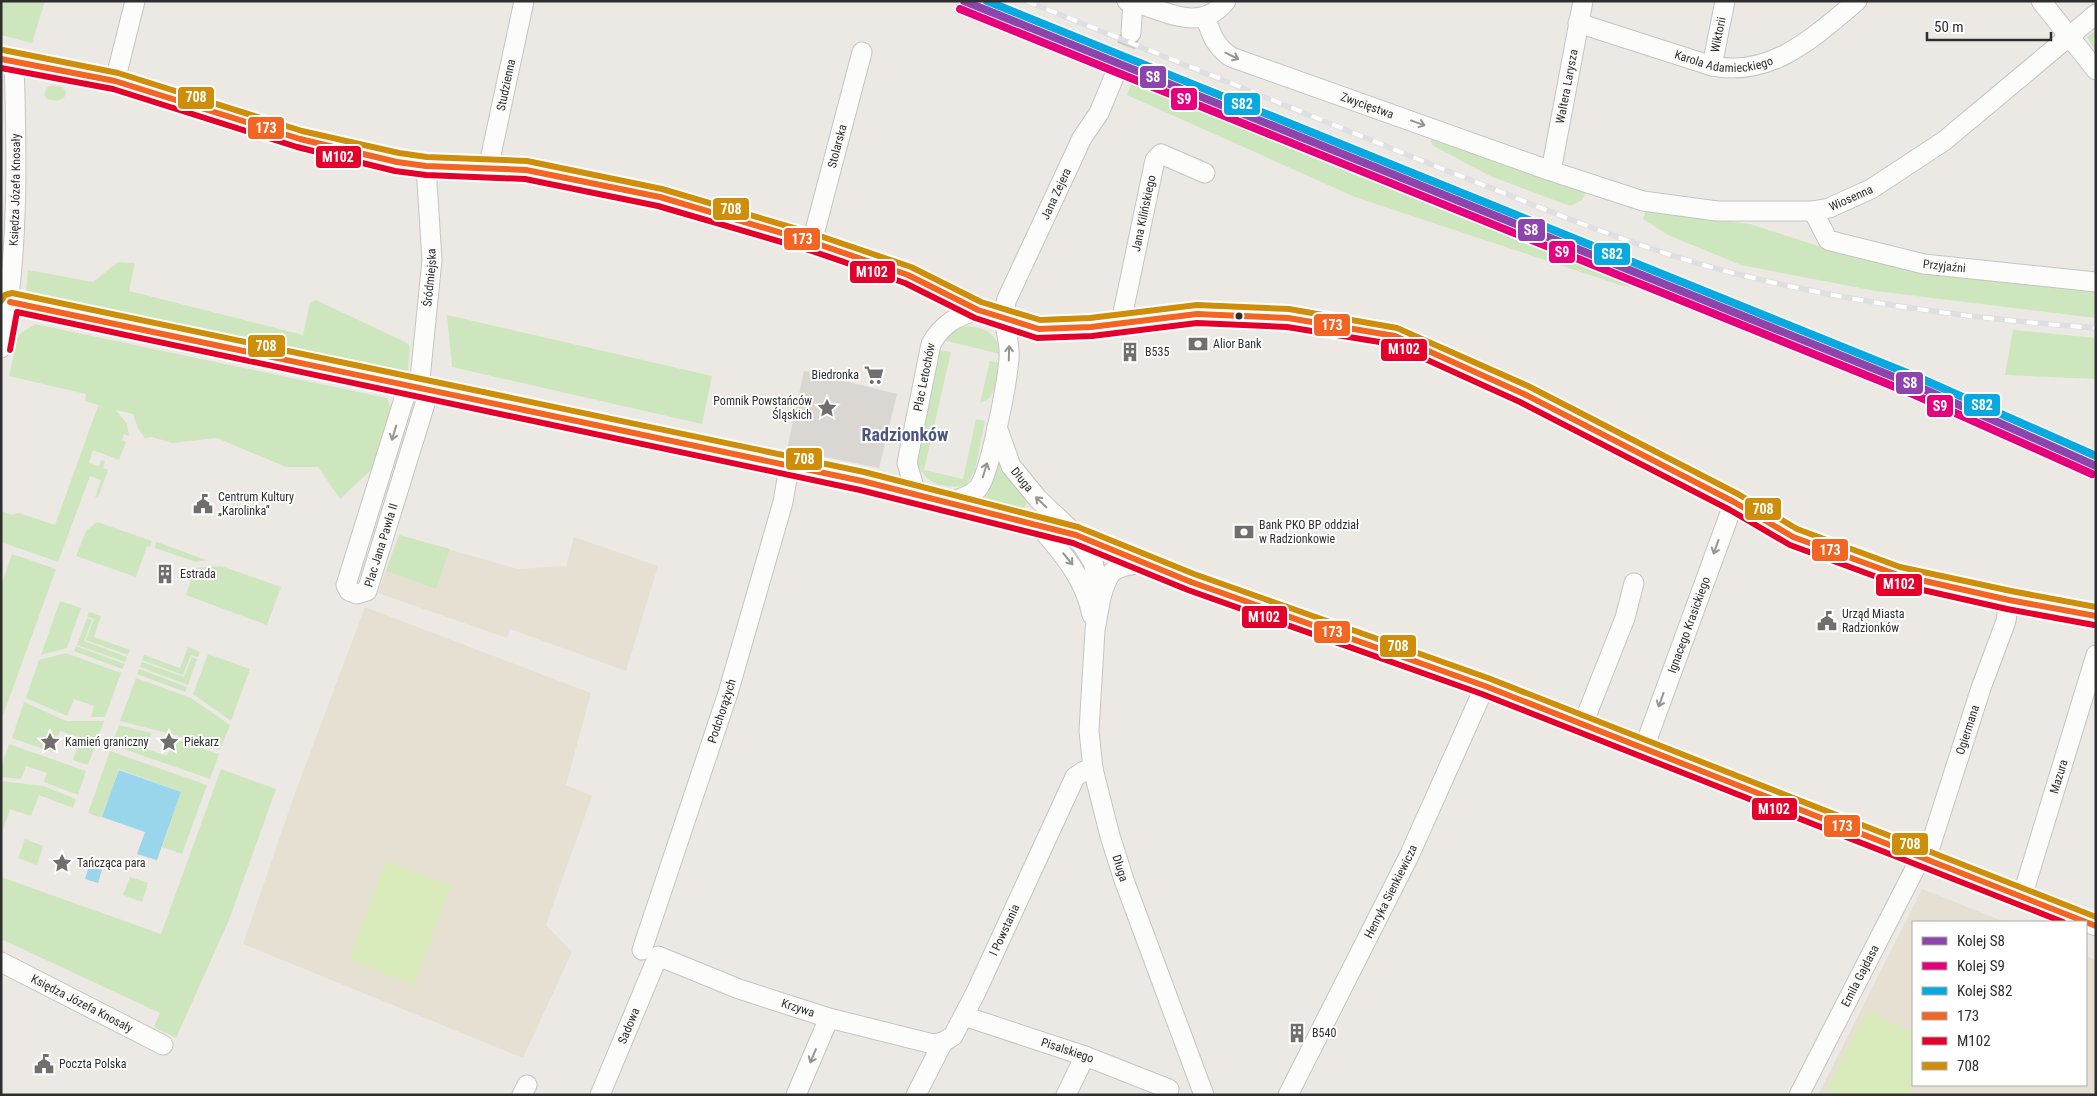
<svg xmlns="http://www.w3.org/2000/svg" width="2097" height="1096" font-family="'Roboto Condensed',sans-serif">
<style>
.education{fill:#e6e0d3}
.green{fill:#cee6be}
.pitch{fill:#d9eabb}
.plaza{fill:#dad6d2}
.water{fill:#99d6ec}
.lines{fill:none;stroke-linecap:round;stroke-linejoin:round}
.minor-tunnel{stroke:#c6c3c0;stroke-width:19;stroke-dasharray:19 9;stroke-linecap:butt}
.minor-casing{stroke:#c5c4c5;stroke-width:21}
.minor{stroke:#fcfcfb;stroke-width:19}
.rail-casing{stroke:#dfdfe1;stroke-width:5.5}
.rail{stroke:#fff;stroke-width:4;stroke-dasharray:11;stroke-linecap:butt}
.bus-1-casing{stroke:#fff;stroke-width:10}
.bus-2-casing{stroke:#fff;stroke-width:10}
.bus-3-casing{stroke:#fff;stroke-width:10}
.bus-1{stroke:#f26522;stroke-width:6}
.bus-2{stroke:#e4002b;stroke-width:6}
.bus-3{stroke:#cf8e09;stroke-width:6}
.rail-1-casing{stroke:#fff;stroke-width:11}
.rail-2-casing{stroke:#fff;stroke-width:11}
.rail-3-casing{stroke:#fff;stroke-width:11}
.rail-1{stroke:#8e44ad;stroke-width:8}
.rail-2{stroke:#e5007d;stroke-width:8}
.rail-3{stroke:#07a9e0;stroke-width:8}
.oneway{stroke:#959594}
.bus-dot{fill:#2e2e2e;stroke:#fff;stroke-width:2}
.labels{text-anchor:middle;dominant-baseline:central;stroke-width:4;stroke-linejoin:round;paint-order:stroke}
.street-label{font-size:12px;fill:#2e2e2e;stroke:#fff}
.poi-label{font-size:12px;fill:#2e2e2e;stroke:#fff;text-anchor:start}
.district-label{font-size:18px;font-weight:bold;fill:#4d5680;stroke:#fff}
.line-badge{stroke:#fff;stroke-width:2}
.badge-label{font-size:14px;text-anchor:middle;font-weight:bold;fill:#fff}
</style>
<rect width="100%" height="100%" fill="#ece8e4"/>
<g class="education">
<polygon points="399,535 518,569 566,566 574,537 658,566 626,671 510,629 507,638 378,593"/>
<polygon points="365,607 591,693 566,785 592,796 546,925 572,952 523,1058 243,944 294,796"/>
<polygon points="1922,889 2005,922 1913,922 1913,1085 2086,1085 2086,956 2096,960 2096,1095 1818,1095"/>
</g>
<g class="green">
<polygon points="1,1 45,1 32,43 1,35"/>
<polygon points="2096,30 2096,52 2087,37"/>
<polygon points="1132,81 1373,176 1645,289 1620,285 1355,197 1127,95"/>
<polygon points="54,85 62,87 66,92 64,98 57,101 47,99 44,95 47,87"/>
<polygon points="1431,137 1588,189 1582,200 1570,206 1490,176 1432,145"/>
<polygon points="1646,210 1750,224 1858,259 1988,280 2096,287 2096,318 1876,291 1741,265 1668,235 1643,219"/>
<polygon points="118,262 135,263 129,291 303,335 310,303 316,300 407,343 410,347 408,370 402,377 26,292 28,270 93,282"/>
<polygon points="447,315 712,376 702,424 452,367"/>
<polygon points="35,324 387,398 391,409 371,470 340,499 318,467 286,467 217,438 172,443 152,437 145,438 138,428 133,414 116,410 127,424 129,436 124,434 122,440 126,442 119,460 93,450 89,463 99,466 101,460 105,461 103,468 108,470 99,495 95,498 101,480 90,476 58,562 1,542 1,511 12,515 19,513 55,525 98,406 104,407 85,401 86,394 9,376 18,335"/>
<path d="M966,326C985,327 998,334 1000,354L943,340L948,335Z"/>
<polygon points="2013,330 2096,338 2096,379 2005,375"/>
<path d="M939,350L951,352L924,470L963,479L976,419L985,421L975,470L966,486C938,488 926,485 915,458Z"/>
<path d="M990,361L1000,363C996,378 997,399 980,403Z"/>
<polygon points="1001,462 1027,501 1024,509 1020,511 986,502 983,499 998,463"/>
<polygon points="97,522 152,541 150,547 147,546 136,577 76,556 86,531"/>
<polygon points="399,535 450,549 436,589 386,571"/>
<polygon points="156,542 157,542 206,560 196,562 155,548"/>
<polygon points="12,554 56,569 1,721 1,586"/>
<polygon points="221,566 281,587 267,625 186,595 195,568"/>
<polygon points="60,601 81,608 67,648 41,655"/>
<polygon points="89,612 101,616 94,637 130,650 128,655 86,640 94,619 87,617"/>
<polygon points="87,618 92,620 84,641 127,657 125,662 77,645"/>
<polygon points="76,646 125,664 122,669 74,651"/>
<polygon points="188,647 200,652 198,657 191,655 183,675 142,660 144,655 180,668"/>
<polygon points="66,653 121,673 105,717 91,717 94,706 74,699 67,716 26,698 39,660"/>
<polygon points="208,654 250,669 231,721 193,694"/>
<polygon points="192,657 197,659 188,685 140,667 142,662 184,677"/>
<polygon points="139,669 187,687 185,692 137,674"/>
<polygon points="136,678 191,698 230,725 220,750 175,735 120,721"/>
<polygon points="24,702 66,721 104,721 88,765 73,760 80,738 60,731 52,752 12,738"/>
<polygon points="119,725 151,733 147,749 167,756 174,739 219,754 210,779 112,745"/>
<polygon points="9,744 86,771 78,795 44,782 47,773 26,766 21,779 1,777 1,767"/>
<polygon points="110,751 207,785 182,854 162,847 181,792 119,769 102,818 88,813"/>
<polygon points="221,769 276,789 229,920 176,1038 154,1027 160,1013 1,939 1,877 161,934"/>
<polygon points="1,781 43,786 76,799 73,808 39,795 31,816 10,809 3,830"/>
<polygon points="25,839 43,846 37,865 18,858"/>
<polygon points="130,877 148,883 142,902 123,895"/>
</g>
<g class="pitch">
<polygon points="386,861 451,886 414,985 349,960"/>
<polygon points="1867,1010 1913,1033 1913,1082 1907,1095 1825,1095"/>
</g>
<polygon class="plaza" points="804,371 897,394 879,468 787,449"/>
<g class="water">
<polygon points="119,770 181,792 157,860 137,854 145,832 102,817"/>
<polygon points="89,866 102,870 98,883 85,879"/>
</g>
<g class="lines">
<polyline class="minor-tunnel" points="1116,72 1131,33"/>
<defs>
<g id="minor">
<path d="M1127,1C1161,7 1198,36 1226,1"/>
<polyline points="2041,1 2096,70"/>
<path id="s1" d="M1206,18C1211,35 1216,47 1231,57L1551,171L1643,201L1717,211H1813L1829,208L1871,189L1944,141L2096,14"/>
<path id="s2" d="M1578,23L1712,66C1772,78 1815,36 1857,1"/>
<polyline points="1131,33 1133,1"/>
<polyline points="1,59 115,81 300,139 397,162 426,166 526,170 660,197 812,242 908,275 978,310 1039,329 1091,327 1197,314 1288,318 1395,336 1524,394 1734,502 1793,537 1898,575 2009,600 2096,616"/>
<path id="s3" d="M1712,66L1725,1"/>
<polyline points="115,81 135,1"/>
<path id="s4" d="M488,169L524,1"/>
<path id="s5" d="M1551,171L1583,1"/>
<path id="s6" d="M1813,211L1828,240L1839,243L1924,264L2096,282"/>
<path id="s7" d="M812,242L862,52"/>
<polyline points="10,302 862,481 952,502 1076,535 1191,582 1485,686 2096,926"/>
<path id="s8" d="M1121,322L1155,160L1161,154L1205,173"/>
<path id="s9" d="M1,348C19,256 17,154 14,60"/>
<path id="s10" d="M408,386L346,585L349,591L357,594L367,591L429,391"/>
<path id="s11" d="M419,389L432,260L426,166"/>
<path id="s12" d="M997,427L1011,466L1038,499L1076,535L1093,562L1101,597L1095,630L1089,731L1093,769L1110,836L1124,880L1204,1095"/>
<path id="s13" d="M922,495L914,487L907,463L931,344C942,324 957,316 978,310"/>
<path id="s14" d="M952,502C961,498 973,495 979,487C991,469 1007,383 1009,359C1011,336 999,322 1007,299L1082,138L1099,113L1116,72"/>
<path d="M1040,527C1064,555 1085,579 1092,615"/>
<path d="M1101,597C1110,567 1113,568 1142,563"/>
<polyline points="1583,724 1625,618 1634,583"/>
<path id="s15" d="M1644,748L1734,502"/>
<path id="s16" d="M2022,897L2096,655"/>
<path id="s17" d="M642,950L728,693L783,502L789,467"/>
<path id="s18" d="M1,962L163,1045"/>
<path id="s19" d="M964,1016L1085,1056L1169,1089"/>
<polyline points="522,1095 527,1085"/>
<path id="s20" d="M600,1095L658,956L739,989L829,1018L933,1044L943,1042"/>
<polyline points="796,1095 829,1018"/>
<path id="s21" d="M916,1095L943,1042L953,1036L976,992L1075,777L1084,771L1093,769"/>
<polyline points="1066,1095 1085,1056"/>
<path id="s22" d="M1288,1095L1409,856L1485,686"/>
<path id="s23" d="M1799,1095L1921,857L1930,847L1981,688L2006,621L2009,600"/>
</g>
</defs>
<use href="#minor" class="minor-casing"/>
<use href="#minor" class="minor"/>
<defs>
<path id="rail" d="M1026,1C1163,55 1299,111 1435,166C1533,204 1631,247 1733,273C1852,303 1973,319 2096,328"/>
</defs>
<use href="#rail" class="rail-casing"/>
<use href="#rail" class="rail"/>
<defs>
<g id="bus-1">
<polyline points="1,59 115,81 300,139 397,162 426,166 526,170 660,197 812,242 908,275 978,310 1039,329 1091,327 1197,314 1288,318 1395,336 1524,394 1734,502 1793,537 1898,575 2009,600 2096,616"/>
<polyline points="10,302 862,481 1076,535 1191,582 1485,686 2096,926"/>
</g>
<g id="bus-2">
<polyline points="1,68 113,89 297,147 395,171 426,175 525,179 658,206 809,250 905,283 975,318 1037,338 1092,336 1197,323 1287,327 1392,344 1520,402 1730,510 1790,545 1896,584 2007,609 2094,625"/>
<polyline points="10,350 17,312 860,490 1073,543 1188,590 1482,694 2063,922"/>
</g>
<g id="bus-3">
<polyline points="3,50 118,73 302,131 399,153 427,157 527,161 662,189 814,234 911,267 981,302 1040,320 1090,318 1197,305 1289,309 1397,328 1528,386 1738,494 1797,529 1900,567 2011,591 2096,607"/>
<polyline points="1,301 5,295 12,293 864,472 1078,527 1194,574 1488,678 2096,917"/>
</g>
</defs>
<use href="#bus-1" class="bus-1-casing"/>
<use href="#bus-2" class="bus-2-casing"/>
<use href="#bus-3" class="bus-3-casing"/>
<use href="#bus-1" class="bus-1"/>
<use href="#bus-2" class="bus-2"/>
<use href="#bus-3" class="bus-3"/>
<defs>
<polyline id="rail-1" points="964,1 1919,387 2096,466"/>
<polyline id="rail-2" points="960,9 1915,395 2092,474"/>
<polyline id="rail-3" points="987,1 1922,379 2096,456"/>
</defs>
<use href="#rail-1" class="rail-1-casing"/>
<use href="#rail-2" class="rail-2-casing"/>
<use href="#rail-3" class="rail-3-casing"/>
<use href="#rail-1" class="rail-1"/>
<use href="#rail-2" class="rail-2"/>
<use href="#rail-3" class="rail-3"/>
</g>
<defs><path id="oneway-shaft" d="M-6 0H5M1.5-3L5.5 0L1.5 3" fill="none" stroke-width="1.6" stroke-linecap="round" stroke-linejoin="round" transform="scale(1.25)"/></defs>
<g class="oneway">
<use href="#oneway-shaft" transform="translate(1232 56) rotate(26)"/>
<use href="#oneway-shaft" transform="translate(1418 123) rotate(20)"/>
<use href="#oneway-shaft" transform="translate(1009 353) rotate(-89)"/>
<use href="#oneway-shaft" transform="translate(394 433) rotate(107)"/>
<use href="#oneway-shaft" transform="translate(985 470) rotate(-73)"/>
<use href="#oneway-shaft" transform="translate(1041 502) rotate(-136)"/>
<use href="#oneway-shaft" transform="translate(1716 547) rotate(110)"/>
<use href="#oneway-shaft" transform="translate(1068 559) rotate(50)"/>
<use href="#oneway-shaft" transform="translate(1661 700) rotate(110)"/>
<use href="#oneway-shaft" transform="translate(813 1056) rotate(113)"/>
</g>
<defs>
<symbol id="bank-bare" viewBox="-9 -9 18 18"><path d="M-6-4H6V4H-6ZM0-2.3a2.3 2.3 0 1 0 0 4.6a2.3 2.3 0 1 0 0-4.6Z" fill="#706f6e" stroke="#fff" stroke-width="2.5" paint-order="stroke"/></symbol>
<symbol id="building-bare" viewBox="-9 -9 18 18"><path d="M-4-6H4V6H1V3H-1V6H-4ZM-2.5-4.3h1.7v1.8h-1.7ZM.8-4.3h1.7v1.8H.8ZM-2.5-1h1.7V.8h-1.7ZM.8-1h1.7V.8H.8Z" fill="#706f6e" stroke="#fff" stroke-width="2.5" paint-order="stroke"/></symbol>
<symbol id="supermarket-bare" viewBox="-9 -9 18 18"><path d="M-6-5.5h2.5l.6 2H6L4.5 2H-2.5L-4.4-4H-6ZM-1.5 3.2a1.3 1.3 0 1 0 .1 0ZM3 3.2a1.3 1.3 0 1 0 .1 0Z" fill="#706f6e" stroke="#fff" stroke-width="2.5" paint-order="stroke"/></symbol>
<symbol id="sight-bare" viewBox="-9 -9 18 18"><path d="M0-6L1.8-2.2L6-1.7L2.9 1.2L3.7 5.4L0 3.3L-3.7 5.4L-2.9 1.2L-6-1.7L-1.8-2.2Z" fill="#706f6e" stroke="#fff" stroke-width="2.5" paint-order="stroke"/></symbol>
<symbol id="civic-bare" viewBox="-9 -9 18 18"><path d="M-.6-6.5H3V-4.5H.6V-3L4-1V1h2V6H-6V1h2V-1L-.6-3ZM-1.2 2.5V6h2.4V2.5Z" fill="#706f6e" stroke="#fff" stroke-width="2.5" paint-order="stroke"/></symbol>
</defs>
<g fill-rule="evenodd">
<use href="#bank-bare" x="1184" y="330" width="28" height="28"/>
<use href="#building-bare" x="1116" y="338" width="28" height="28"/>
<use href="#supermarket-bare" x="860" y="361" width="28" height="28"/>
<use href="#sight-bare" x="813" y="394" width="28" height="28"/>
<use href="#civic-bare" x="189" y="490" width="28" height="28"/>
<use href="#bank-bare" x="1230" y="518" width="28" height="28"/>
<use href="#building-bare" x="151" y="560" width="28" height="28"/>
<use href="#civic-bare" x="1813" y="607" width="28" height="28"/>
<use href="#sight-bare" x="36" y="728" width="28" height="28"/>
<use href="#sight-bare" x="155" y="728" width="28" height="28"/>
<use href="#sight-bare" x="48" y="849" width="28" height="28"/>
<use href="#building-bare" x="1283" y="1019" width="28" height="28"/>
<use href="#civic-bare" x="30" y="1050" width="28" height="28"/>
</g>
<circle class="bus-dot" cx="1239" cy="316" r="4.5"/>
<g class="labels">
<g class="street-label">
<text stroke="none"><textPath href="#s3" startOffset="32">Wiktorii</textPath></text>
<text stroke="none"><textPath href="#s2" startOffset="152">Karola Adamieckiego</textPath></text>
<text stroke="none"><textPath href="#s4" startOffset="86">Studzienna</textPath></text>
<text stroke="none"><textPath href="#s5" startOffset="86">Waltera Larysza</textPath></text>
<text stroke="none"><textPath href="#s1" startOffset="192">Zwycięstwa</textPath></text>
<text stroke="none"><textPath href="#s7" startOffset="99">Stolarska</textPath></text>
<text stroke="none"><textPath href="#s9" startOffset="159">Księdza Józefa Knosały</textPath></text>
<text stroke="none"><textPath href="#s14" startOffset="340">Jana Zejera</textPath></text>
<text stroke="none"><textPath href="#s1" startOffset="695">Wiosenna</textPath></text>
<text stroke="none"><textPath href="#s8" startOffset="111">Jana Kilińskiego</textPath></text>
<text stroke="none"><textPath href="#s6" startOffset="152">Przyjaźni</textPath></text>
<text stroke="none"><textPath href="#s11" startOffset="112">Śródmiejska</textPath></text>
<text stroke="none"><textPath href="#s13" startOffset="124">Plac Letochów</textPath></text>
<text stroke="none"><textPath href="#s12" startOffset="59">Długa</textPath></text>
<text stroke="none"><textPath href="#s10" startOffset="282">Plac Jana Pawła II</textPath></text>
<text stroke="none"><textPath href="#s15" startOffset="131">Ignacego Krasickiego</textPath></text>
<text stroke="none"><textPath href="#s17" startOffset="252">Podchorążych</textPath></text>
<text stroke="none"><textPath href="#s23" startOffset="404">Ogiermana</textPath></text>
<text stroke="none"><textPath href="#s16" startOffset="126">Mazura</textPath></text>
<text stroke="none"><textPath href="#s12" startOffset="480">Długa</textPath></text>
<text stroke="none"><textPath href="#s22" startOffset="228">Henryka Sienkiewicza</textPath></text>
<text stroke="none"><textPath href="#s21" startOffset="189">I Powstania</textPath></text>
<text stroke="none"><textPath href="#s23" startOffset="134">Emila Gajdasa</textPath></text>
<text stroke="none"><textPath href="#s18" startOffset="91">Księdza Józefa Knosały</textPath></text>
<text stroke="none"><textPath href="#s20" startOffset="300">Krzywa</textPath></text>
<text stroke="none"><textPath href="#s20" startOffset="75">Sadowa</textPath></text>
<text stroke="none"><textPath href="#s19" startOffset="109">Pisalskiego</textPath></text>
</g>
<g class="poi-label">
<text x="1213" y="344">Alior Bank</text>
<text x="1145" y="352">B535</text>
<text x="859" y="375" text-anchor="end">Biedronka</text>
<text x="812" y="401" text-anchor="end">Pomnik Powstańców<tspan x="812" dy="14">Śląskich</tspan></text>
<text x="218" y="497">Centrum Kultury<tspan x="218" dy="14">„Karolinka”</tspan></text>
<text x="1259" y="525">Bank PKO BP oddział<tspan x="1259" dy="14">w Radzionkowie</tspan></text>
<text x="180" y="574">Estrada</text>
<text x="1842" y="614">Urząd Miasta<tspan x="1842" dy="14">Radzionków</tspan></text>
<text x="65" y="742">Kamień graniczny</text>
<text x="184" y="742">Piekarz</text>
<text x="77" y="863">Tańcząca para</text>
<text x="1312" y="1033">B540</text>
<text x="59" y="1064">Poczta Polska</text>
</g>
<g class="district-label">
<text x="905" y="434">Radzionków</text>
</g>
</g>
<g class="line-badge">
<rect x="1139" y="65" width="28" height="24" rx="5" fill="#8e44ad"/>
<rect x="177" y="86" width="38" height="24" rx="5" fill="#cf8e09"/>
<rect x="1170" y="87" width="28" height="24" rx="5" fill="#e5007d"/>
<rect x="1223" y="92" width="38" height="24" rx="5" fill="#07a9e0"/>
<rect x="247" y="116" width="38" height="24" rx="5" fill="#f26522"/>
<rect x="315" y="145" width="47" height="24" rx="5" fill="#e4002b"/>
<rect x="712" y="197" width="38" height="24" rx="5" fill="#cf8e09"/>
<rect x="1517" y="218" width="29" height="24" rx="5" fill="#8e44ad"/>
<rect x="783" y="227" width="38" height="24" rx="5" fill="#f26522"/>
<rect x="1548" y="240" width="28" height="24" rx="5" fill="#e5007d"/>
<rect x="1593" y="242" width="38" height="24" rx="5" fill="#07a9e0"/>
<rect x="849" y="260" width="47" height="24" rx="5" fill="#e4002b"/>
<rect x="1313" y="313" width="38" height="24" rx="5" fill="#f26522"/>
<rect x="247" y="334" width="39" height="24" rx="5" fill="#cf8e09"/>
<rect x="1380" y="338" width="48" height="24" rx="5" fill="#e4002b"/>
<rect x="1895" y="371" width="29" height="24" rx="5" fill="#8e44ad"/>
<rect x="1963" y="393" width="38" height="24" rx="5" fill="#07a9e0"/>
<rect x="1926" y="394" width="28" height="24" rx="5" fill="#e5007d"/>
<rect x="785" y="447" width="38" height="24" rx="5" fill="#cf8e09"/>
<rect x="1744" y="497" width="38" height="24" rx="5" fill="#cf8e09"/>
<rect x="1811" y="538" width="38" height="24" rx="5" fill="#f26522"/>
<rect x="1875" y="573" width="48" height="24" rx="5" fill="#e4002b"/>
<rect x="1241" y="605" width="47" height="24" rx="5" fill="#e4002b"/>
<rect x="1313" y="620" width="38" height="24" rx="5" fill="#f26522"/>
<rect x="1379" y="634" width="38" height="24" rx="5" fill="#cf8e09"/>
<rect x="1751" y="797" width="47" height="24" rx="5" fill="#e4002b"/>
<rect x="1823" y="814" width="38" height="24" rx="5" fill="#f26522"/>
<rect x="1891" y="832" width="38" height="24" rx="5" fill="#cf8e09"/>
</g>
<g class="badge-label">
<text x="1153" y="82">S8</text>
<text x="196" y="102">708</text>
<text x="1184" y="104">S9</text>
<text x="1242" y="109">S82</text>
<text x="266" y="133">173</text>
<text x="338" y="162">M102</text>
<text x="731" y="214">708</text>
<text x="1531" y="235">S8</text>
<text x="802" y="244">173</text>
<text x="1562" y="257">S9</text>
<text x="1612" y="259">S82</text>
<text x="872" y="277">M102</text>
<text x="1332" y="330">173</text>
<text x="266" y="351">708</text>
<text x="1404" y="354">M102</text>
<text x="1910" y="388">S8</text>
<text x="1982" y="410">S82</text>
<text x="1940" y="411">S9</text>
<text x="804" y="464">708</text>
<text x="1763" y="514">708</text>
<text x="1830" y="555">173</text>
<text x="1899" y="589">M102</text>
<text x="1264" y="622">M102</text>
<text x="1332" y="637">173</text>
<text x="1398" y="651">708</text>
<text x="1774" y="814">M102</text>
<text x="1842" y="831">173</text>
<text x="1910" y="849">708</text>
</g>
<rect width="2097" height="1096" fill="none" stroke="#2e2e2e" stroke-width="5"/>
<rect x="1912" y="921" width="175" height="165" fill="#ffffff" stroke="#ababab"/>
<rect x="1922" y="937" width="25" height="8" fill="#8e44ad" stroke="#ababab"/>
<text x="1957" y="946" font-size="15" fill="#2e2e2e">Kolej S8</text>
<rect x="1922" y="962" width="25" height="8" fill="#e5007d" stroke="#ababab"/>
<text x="1957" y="971" font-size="15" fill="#2e2e2e">Kolej S9</text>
<rect x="1922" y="987" width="25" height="8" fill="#07a9e0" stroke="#ababab"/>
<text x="1957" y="996" font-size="15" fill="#2e2e2e">Kolej S82</text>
<rect x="1922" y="1012" width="25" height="8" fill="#f26522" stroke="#ababab"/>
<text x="1957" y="1021" font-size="15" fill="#2e2e2e">173</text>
<rect x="1922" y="1037" width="25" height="8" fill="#e4002b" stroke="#ababab"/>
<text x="1957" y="1046" font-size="15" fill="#2e2e2e">M102</text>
<rect x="1922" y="1062" width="25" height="8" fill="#cf8e09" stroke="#ababab"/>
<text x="1957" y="1071" font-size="15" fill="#2e2e2e">708</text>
<path d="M1927 32v8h124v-8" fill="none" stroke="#2e2e2e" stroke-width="2.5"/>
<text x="1934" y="32" font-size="15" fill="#2e2e2e" stroke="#ffffff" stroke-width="4" paint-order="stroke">50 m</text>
</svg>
